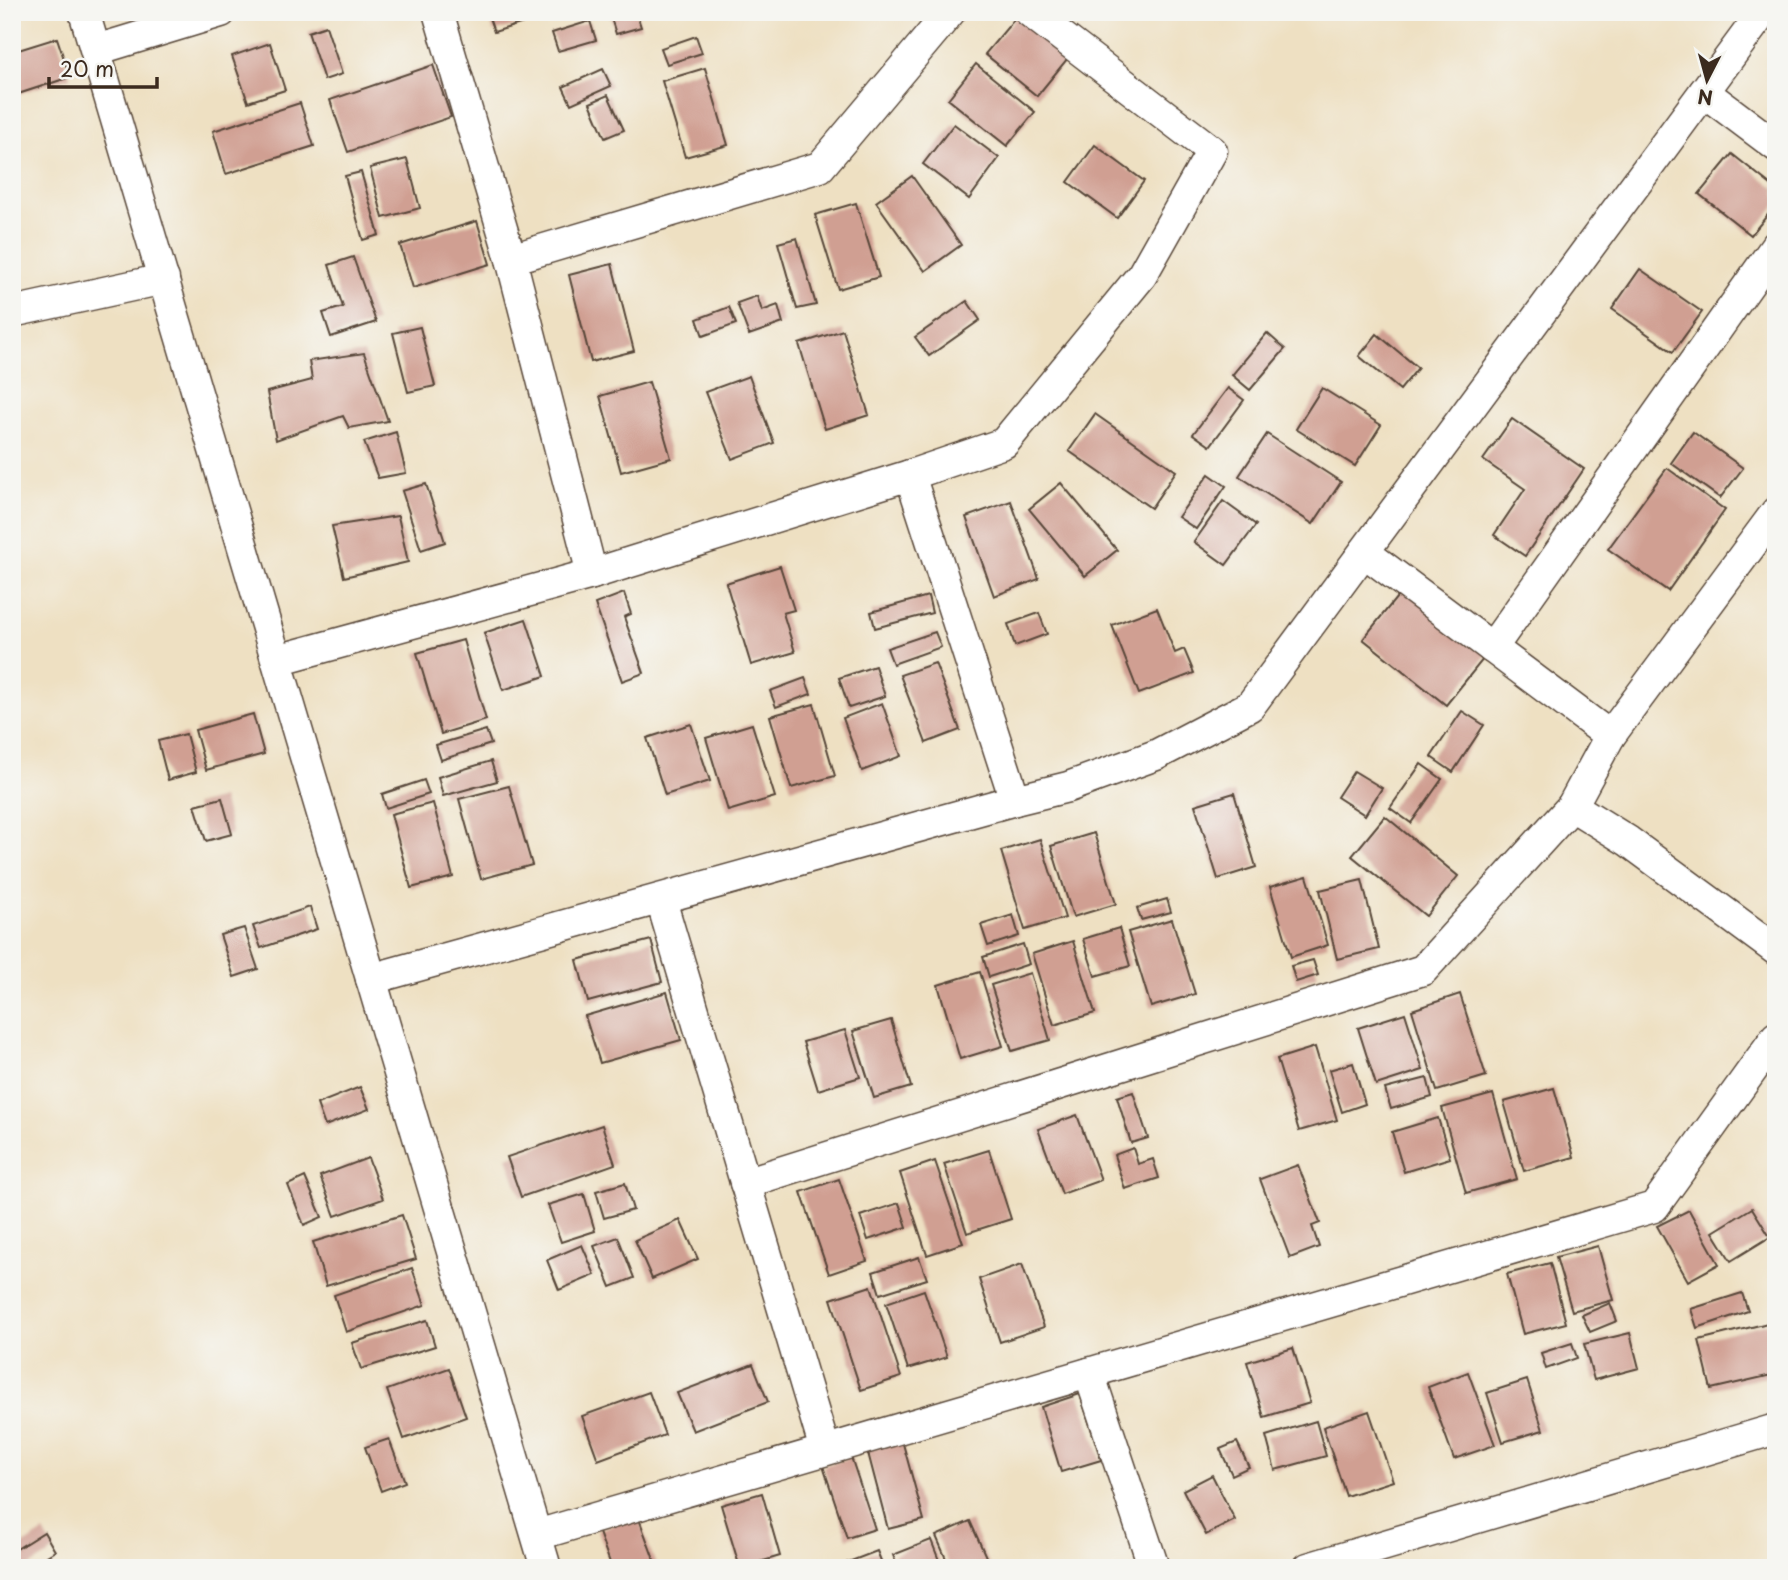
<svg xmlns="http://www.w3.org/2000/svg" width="1788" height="1580" font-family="'Playpen Sans',sans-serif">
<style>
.building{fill:#d09f92}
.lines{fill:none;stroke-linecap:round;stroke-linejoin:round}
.minor-casing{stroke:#564537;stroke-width:33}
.minor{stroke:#fff;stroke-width:30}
</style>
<rect width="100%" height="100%" fill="#f6f6f2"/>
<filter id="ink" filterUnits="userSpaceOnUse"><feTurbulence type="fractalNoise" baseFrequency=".0143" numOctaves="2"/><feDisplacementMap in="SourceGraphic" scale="14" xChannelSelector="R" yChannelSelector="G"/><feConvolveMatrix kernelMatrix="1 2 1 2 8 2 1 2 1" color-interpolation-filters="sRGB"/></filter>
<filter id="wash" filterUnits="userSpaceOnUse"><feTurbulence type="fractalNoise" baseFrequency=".00686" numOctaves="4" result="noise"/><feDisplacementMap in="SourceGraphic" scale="28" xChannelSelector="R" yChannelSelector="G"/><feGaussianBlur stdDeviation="1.57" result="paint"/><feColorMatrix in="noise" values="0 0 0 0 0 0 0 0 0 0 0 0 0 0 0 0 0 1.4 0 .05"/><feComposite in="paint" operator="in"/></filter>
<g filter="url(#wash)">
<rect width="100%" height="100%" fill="#eee0c2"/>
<g id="blocks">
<g class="building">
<polygon points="487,12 531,12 533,20 494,32"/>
<polygon points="619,12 636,12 641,27 616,34 610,15"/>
<polygon points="1017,16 1068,58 1037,96 985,54"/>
<polygon points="590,21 596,40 558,51 552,33"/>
<polygon points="326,26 342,74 324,80 308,32"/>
<polygon points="696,36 702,53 667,64 661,48"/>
<polygon points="57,38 70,77 12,96 12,52"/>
<polygon points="270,43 285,90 248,102 232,56"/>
<polygon points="976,64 1035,112 1007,146 948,99"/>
<polygon points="433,65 451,117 348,152 330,100"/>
<polygon points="705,68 728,145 685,157 662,81"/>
<polygon points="603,69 611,86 571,104 563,87"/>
<polygon points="608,95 624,130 605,138 590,103"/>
<polygon points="300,103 314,146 226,174 213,131"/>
<polygon points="954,124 999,158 969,199 923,164"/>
<polygon points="1095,145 1144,181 1117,218 1068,182"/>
<polygon points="1732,154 1776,189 1776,205 1751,235 1699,194"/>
<polygon points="407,159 420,208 383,218 370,168"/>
<polygon points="361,172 379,235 363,240 345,176"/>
<polygon points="912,176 961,245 925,271 876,202"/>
<polygon points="856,203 879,277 838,289 815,215"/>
<polygon points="477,221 490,264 413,288 400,245"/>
<polygon points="797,238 816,305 797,309 778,243"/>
<polygon points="353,257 376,322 331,337 323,313 343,307 329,265"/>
<polygon points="612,264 634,351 591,362 569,275"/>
<polygon points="1640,269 1702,312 1673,352 1612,309"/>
<polygon points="757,296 762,311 778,305 783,323 749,335 737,303"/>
<polygon points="967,301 980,320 929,356 915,337"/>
<polygon points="729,307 736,324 703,336 697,319"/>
<polygon points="420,327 435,386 408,392 393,333"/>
<polygon points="843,330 869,415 825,429 799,344"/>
<polygon points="1267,333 1285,349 1250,390 1232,375"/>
<polygon points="1377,334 1418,368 1400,390 1359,356"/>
<polygon points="364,353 388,421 349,428 343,416 276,440 267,392 312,380 309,361"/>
<polygon points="749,376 774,443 732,459 705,392"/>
<polygon points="649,382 671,458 621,472 600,396"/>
<polygon points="1228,388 1244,400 1210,446 1193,434"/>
<polygon points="1322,388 1381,425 1355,466 1296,429"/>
<polygon points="1095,414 1176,471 1151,508 1069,451"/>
<polygon points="1512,419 1584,469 1525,556 1494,535 1525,489 1483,460"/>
<polygon points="396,432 406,473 378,478 364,442"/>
<polygon points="1693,432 1743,468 1720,498 1671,463"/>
<polygon points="1267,434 1341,482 1313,524 1239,476"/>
<polygon points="1667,468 1725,510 1668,591 1608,549"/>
<polygon points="1209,474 1226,486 1196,529 1178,517"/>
<polygon points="1061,483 1117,550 1085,576 1029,509"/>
<polygon points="426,484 445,542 421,550 402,491"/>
<polygon points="1011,501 1039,579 994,596 966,517"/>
<polygon points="1223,501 1256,525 1226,565 1194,542"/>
<polygon points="398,516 408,562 344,577 332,526"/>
<polygon points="780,566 794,610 783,613 795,652 751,665 726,583"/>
<polygon points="1405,587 1488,653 1446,705 1363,639"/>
<polygon points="624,593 631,614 624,617 644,673 622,681 595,604"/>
<polygon points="928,596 932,613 875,628 871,612"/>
<polygon points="1157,608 1175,653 1184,649 1194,673 1139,694 1112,625"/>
<polygon points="1039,613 1047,634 1015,646 1008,624"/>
<polygon points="526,619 545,676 503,690 484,633"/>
<polygon points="935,632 941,647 893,664 887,648"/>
<polygon points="463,640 486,720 441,734 417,653"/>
<polygon points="935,663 960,730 926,743 900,675"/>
<polygon points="875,666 885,696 849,708 839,678"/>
<polygon points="805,678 811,694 776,707 770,691"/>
<polygon points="882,703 901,756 862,771 843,718"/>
<polygon points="814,704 835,776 791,788 770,716"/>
<polygon points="1462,711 1484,725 1453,772 1431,757"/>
<polygon points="253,714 264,754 206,770 195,730"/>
<polygon points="691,724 710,781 665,795 647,738"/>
<polygon points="752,724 775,797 728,811 706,738"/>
<polygon points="486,730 491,744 441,760 436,745"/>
<polygon points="186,734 196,772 168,780 158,741"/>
<polygon points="491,761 497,781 443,796 438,777"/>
<polygon points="1421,764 1442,779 1411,823 1390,808"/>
<polygon points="1354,771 1382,788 1365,815 1337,797"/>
<polygon points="424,780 429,794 386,808 382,794"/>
<polygon points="509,786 532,865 481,879 459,799"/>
<polygon points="1234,793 1256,867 1218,879 1195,805"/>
<polygon points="222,798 232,834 206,841 195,805"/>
<polygon points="433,803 453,877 411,888 391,814"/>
<polygon points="1385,816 1458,876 1426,916 1352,856"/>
<polygon points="1094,833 1116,904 1073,917 1051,846"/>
<polygon points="1040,839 1065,918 1025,930 1001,851"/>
<polygon points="1307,876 1328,945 1291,957 1270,887"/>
<polygon points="1362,880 1379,949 1337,959 1320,890"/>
<polygon points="1167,899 1171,912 1141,920 1137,908"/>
<polygon points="310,907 317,929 261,948 253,926"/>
<polygon points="1013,915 1019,936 988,946 981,925"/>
<polygon points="1172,919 1195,994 1151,1007 1128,932"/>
<polygon points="244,928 258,969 234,977 220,935"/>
<polygon points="1119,928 1130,966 1095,976 1083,939"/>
<polygon points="651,940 662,982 588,1002 577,960"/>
<polygon points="1073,941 1095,1013 1054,1025 1032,954"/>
<polygon points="1023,944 1029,964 989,977 983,957"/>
<polygon points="1313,960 1318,975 1296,982 1291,966"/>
<polygon points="980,972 1003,1046 960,1059 938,985"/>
<polygon points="1030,973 1050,1040 1012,1051 991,985"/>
<polygon points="667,992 681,1040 600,1063 585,1016"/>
<polygon points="1460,994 1486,1076 1437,1091 1412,1010"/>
<polygon points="1405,1013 1423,1070 1376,1085 1358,1028"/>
<polygon points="891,1020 911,1087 874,1098 853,1031"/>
<polygon points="845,1030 860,1077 818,1090 803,1042"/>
<polygon points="1315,1047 1337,1120 1299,1131 1277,1059"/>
<polygon points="1353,1063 1365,1104 1342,1112 1329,1070"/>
<polygon points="1427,1078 1432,1097 1391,1109 1385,1089"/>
<polygon points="360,1087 369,1109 325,1126 317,1104"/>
<polygon points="1554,1088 1574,1157 1524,1171 1504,1102"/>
<polygon points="1133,1092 1148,1138 1131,1143 1117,1097"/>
<polygon points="1493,1094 1517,1179 1466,1193 1442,1108"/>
<polygon points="1077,1115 1101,1180 1062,1194 1038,1129"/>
<polygon points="1438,1118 1450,1158 1404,1172 1392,1132"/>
<polygon points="602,1125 615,1164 521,1197 507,1157"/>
<polygon points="1133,1148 1138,1164 1153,1159 1159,1178 1125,1189 1114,1155"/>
<polygon points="989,1150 1011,1219 967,1233 944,1164"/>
<polygon points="368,1158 383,1199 335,1216 320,1176"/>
<polygon points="935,1161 963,1243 927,1255 900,1173"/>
<polygon points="1298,1165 1320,1223 1312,1226 1319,1247 1290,1258 1260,1179"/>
<polygon points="305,1177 322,1217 304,1225 288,1185"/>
<polygon points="839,1179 867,1261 829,1274 801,1192"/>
<polygon points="625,1183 633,1210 604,1218 596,1191"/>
<polygon points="584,1194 595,1231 561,1242 548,1205"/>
<polygon points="899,1203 907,1227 868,1240 860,1216"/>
<polygon points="1752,1208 1770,1237 1731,1261 1713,1232"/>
<polygon points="1689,1210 1719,1264 1688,1281 1657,1226"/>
<polygon points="402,1215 416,1259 326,1286 313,1242"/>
<polygon points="680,1220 698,1259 652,1279 635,1240"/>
<polygon points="618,1237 634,1278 611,1287 594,1246"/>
<polygon points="582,1245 595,1275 559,1290 547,1260"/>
<polygon points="1598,1246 1613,1300 1572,1311 1556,1257"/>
<polygon points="919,1257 927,1279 880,1294 873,1272"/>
<polygon points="1550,1263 1566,1323 1523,1334 1507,1274"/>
<polygon points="1022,1264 1044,1327 1000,1342 979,1279"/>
<polygon points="412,1268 425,1305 346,1332 334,1295"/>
<polygon points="871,1286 901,1377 861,1390 831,1299"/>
<polygon points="924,1290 947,1357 908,1369 886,1303"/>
<polygon points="1742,1293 1748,1311 1697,1328 1691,1309"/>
<polygon points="1610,1303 1617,1321 1590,1332 1582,1315"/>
<polygon points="427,1320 435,1346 361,1369 352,1343"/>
<polygon points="1772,1322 1776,1337 1776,1374 1711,1389 1699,1340"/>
<polygon points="1630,1333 1639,1368 1594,1380 1584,1344"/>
<polygon points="1572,1343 1577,1358 1546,1369 1541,1353"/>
<polygon points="1293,1348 1310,1403 1264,1417 1247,1362"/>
<polygon points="753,1364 768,1402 693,1431 677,1393"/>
<polygon points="449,1368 466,1417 404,1439 387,1390"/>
<polygon points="1468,1372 1495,1445 1454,1459 1428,1387"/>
<polygon points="1527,1380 1543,1430 1503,1442 1487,1393"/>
<polygon points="649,1392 665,1435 598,1460 582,1416"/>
<polygon points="1080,1394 1101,1460 1061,1472 1041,1407"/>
<polygon points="1369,1411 1393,1481 1346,1496 1323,1427"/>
<polygon points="1316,1421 1326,1456 1275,1470 1266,1436"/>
<polygon points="389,1439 405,1482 381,1491 365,1447"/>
<polygon points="902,1440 924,1520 888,1529 867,1449"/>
<polygon points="1237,1442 1249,1467 1232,1475 1220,1449"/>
<polygon points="851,1457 875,1529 847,1538 823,1466"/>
<polygon points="1212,1475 1235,1520 1206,1535 1183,1490"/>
<polygon points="762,1493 780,1556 740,1568 721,1505"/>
<polygon points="638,1516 657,1568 612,1568 598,1530"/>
<polygon points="970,1521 991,1568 950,1568 936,1536"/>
<polygon points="44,1532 55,1551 27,1568 12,1568 12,1552"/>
<polygon points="931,1540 942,1568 898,1568 893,1555"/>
<polygon points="877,1551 884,1568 833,1568"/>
</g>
</g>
</g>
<g filter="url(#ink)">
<use href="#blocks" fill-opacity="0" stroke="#564537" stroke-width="2"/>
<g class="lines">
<defs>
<g id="minor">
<polyline points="84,12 546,1568"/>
<polyline points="438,12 511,259 592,574"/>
<polyline points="96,50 221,12"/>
<polyline points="1704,92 1776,146"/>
<polyline points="511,259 820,167 950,12"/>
<polyline points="12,312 164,279"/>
<polyline points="910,475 1004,443 1142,275 1212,151 1030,12"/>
<polyline points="1364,552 1610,736 1572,806 1628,841 1776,950"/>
<polyline points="1492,648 1776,246"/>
<polyline points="277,660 592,574 910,475 1015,800"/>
<polyline points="1610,736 1776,512"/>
<polyline points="661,900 825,1450"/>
<polyline points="371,979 1015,800 1068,787 1156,755 1250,706 1763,12"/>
<polyline points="745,1183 1423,970 1572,806"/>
<polyline points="1089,1373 1154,1568"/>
<polyline points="537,1535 1654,1207 1776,1037"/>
<polyline points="1308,1568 1776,1429"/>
</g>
</defs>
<use href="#minor" class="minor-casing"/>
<use href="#minor" class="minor"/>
</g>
</g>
<rect width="1788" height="1580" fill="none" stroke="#f6f6f2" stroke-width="42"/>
<g transform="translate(1707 80) rotate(186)" stroke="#f6f6f2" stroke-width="5" paint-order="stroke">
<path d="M0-5L12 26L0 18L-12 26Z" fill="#3b2a1e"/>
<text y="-10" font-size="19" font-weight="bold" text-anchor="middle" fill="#3b2a1e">N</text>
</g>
<path d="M49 77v10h108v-10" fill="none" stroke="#3b2a1e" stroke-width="3.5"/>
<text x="60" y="77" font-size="21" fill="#3b2a1e" stroke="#f6f6f2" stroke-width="5" paint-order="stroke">20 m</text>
</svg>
